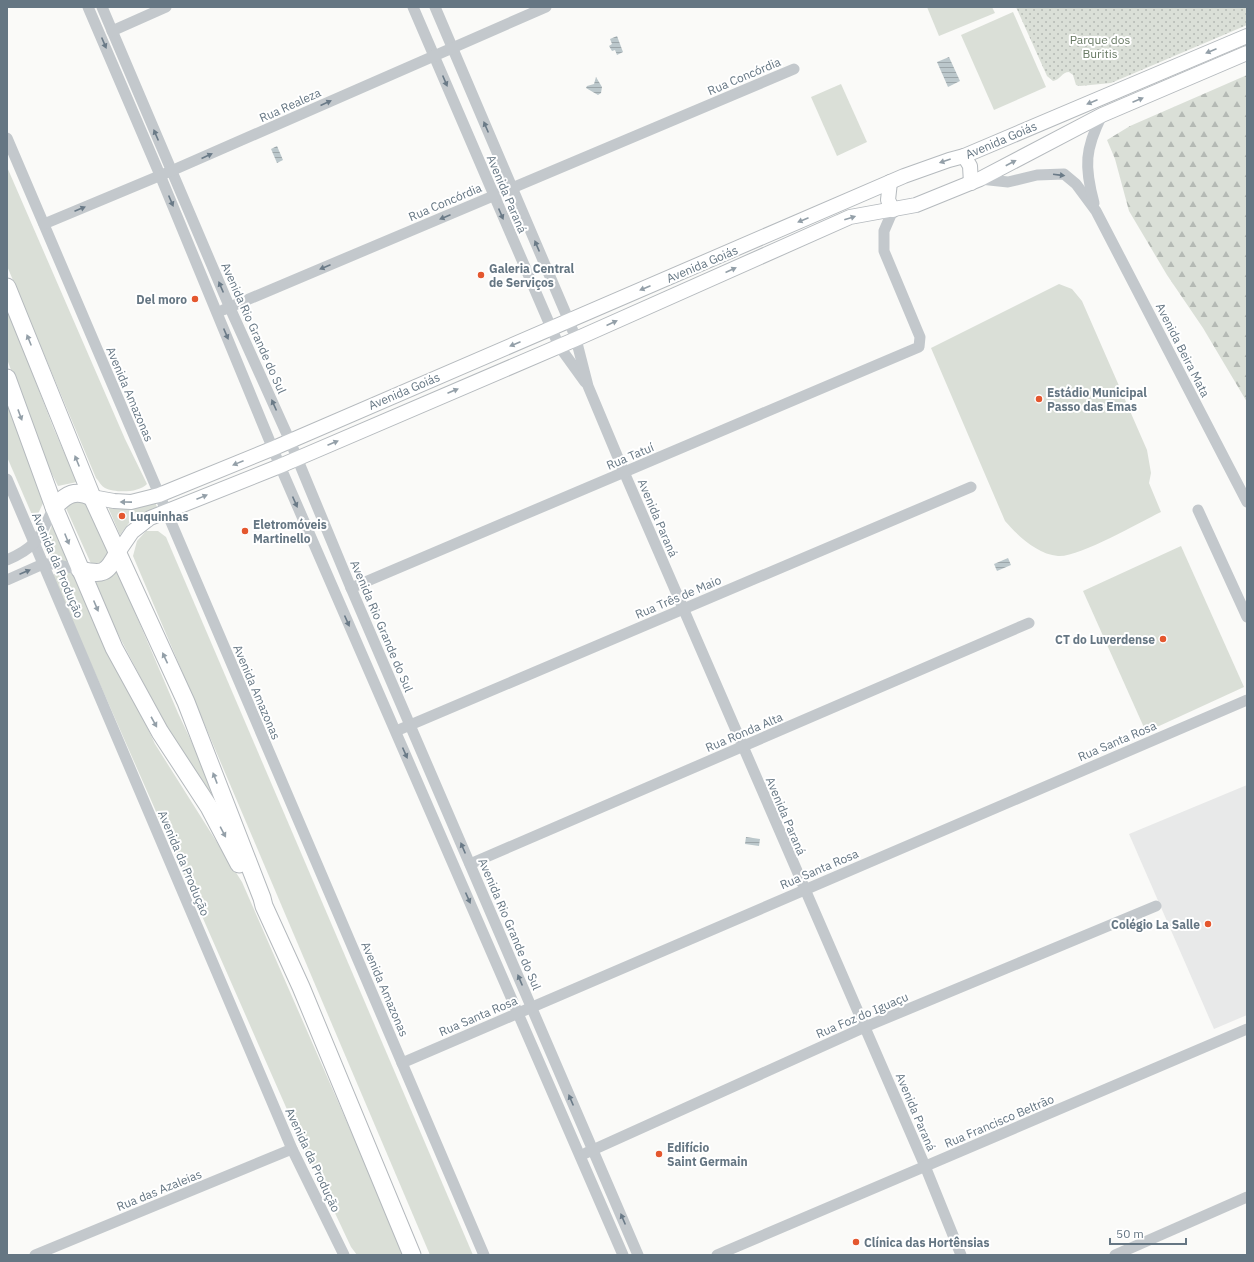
<svg xmlns="http://www.w3.org/2000/svg" width="1254" height="1262" font-family="'IBM Plex Sans',sans-serif">
<style>
.built{fill:#e8e9e9}
.green{fill:#dadfd7}
.forest{fill:url(#forest-firs)}
.park{fill:url(#park-dots)}
.water{fill:url(#water-rules)}
.lines{fill:none;stroke-linecap:round;stroke-linejoin:round}
.major-casing{stroke:#b5babe;stroke-width:16}
.highway-casing{stroke:#b4b9bd;stroke-width:19}
.minor{stroke:#c3c8cc;stroke-width:11}
.major{stroke:#fff;stroke-width:14}
.highway{stroke:#fff;stroke-width:17}
.oneway{fill:#6a7a87}
.oneway2{fill:#939fa8}
.poi-dot{fill:#e4572e;stroke:#fff;stroke-width:1.5}
.labels{text-anchor:middle;dominant-baseline:central;stroke-width:4;stroke-linejoin:round;paint-order:stroke}
.park-label{font-size:12px;fill:#687a64;stroke:#fff}
.street-label{font-size:12px;fill:#657683;stroke:#fff}
.poi-label{font-size:12px;font-weight:bold;fill:#657683;stroke:#fff;text-anchor:start}
</style>
<defs>
<pattern id="forest-firs" width="22" height="20" patternUnits="userSpaceOnUse"><rect width="22" height="20" fill="#dadfd7"/><path d="M5 1l3.5 6h-7zM16 11l3.5 6h-7z" fill="#b4b9b4"/></pattern>
<pattern id="park-dots" width="8" height="8" patternUnits="userSpaceOnUse"><rect width="8" height="8" fill="#dadfd7"/><path d="M2 2h.1M6 6h.1" fill="none" stroke="#b4b9b4" stroke-width="1.8" stroke-linecap="round"/></pattern>
<pattern id="water-rules" width="6" height="5" patternUnits="userSpaceOnUse"><rect width="6" height="5" fill="#bbc7cb"/><path d="M0 2.5h6" fill="none" stroke="#9ca6aa"/></pattern>
</defs>
<rect width="100%" height="100%" fill="#fafaf8"/>
<polygon class="built" points="1247,785 1247,1015 1214,1029 1129,834"/>
<g class="green">
<polygon points="927,7 992,7 995,13 939,36"/>
<polygon points="1013,12 1046,87 994,110 961,35"/>
<polygon points="841,84 867,142 837,156 811,97"/>
<path d="M7,167L125,439L147,484C139,493 115,493 105,488C101,486 99,481 96,478L7,266Z"/>
<path d="M1059,284L1072,289L1082,301L1147,450L1151,473L1149,483L1161,512C1140,522 1078,558 1058,556C1037,554 1018,536 1005,521L931,348Z"/>
<polygon points="7,307 53,427 77,482 58,486 40,450 7,359"/>
<polygon points="7,396 45,499 37,516 33,517 7,457"/>
<polygon points="87,500 112,553 107,563 93,568 65,506 67,501"/>
<polygon points="154,500 157,507 132,519 120,535 108,507"/>
<path d="M54,519L73,566C60,562 50,561 44,548Z"/>
<polygon points="146,531 158,531 166,537 473,1255 430,1255 133,556 137,541"/>
<polygon points="1181,546 1244,687 1146,732 1083,591"/>
<polygon points="115,566 178,713 230,824 188,769 89,578"/>
<polygon points="67,570 77,576 155,744 242,882 405,1255 357,1255 351,1247 300,1139 52,575"/>
</g>
<polygon class="forest" points="1247,75 1247,402 1203,328 1167,275 1129,211 1115,159 1107,140 1130,126"/>
<path class="park" d="M1016,7H1247V25L1111,83L1080,86L1076,85L1073,75L1069,72C1062,72 1060,80 1053,81L1047,76Z"/>
<g class="water">
<polygon points="617,36 623,52 617,55 615,50 612,51 609,46 612,44 610,39"/>
<polygon points="949,57 960,81 948,87 937,62"/>
<polygon points="596,77 602,87 601,93 598,95 586,88 587,86 594,84"/>
<polygon points="277,146 283,160 277,163 271,149"/>
<polygon points="1008,558 1011,565 997,571 994,564"/>
<polygon points="746,837 760,839 759,846 745,844"/>
</g>
<g class="lines">
<defs>
<g id="major">
<polyline points="964,156 970,166 971,183"/>
<polyline points="890,182 888,200 893,210"/>
<polyline points="92,497 114,501 131,502 159,495 274,448 904,176 949,160 964,156 1247,36"/>
<polyline points="117,554 132,532 150,518 280,466 576,339 850,217 916,205 980,179 1102,115 1247,53"/>
</g>
<g id="highway">
<polyline points="7,287 92,497 186,702 262,898 264,906 301,987 412,1255"/>
<polyline points="7,378 54,507 114,648 160,732 209,807 239,864"/>
<path d="M54,507C67,494 75,489 92,497"/>
<path d="M80,570C103,575 106,574 117,554"/>
</g>
</defs>
<use href="#major" class="major-casing"/>
<use href="#highway" class="highway-casing"/>
<g class="minor">
<polyline points="88,7 160,175 280,466 623,1255"/>
<polyline points="102,7 230,308 290,441 351,588 638,1255"/>
<polyline points="413,7 559,346 585,382"/>
<polyline points="435,7 569,321 576,339 588,386 624,472 925,1166 961,1255"/>
<polyline points="112,31 166,7"/>
<polyline points="7,138 484,1255"/>
<polyline points="980,179 1008,182 1037,175 1064,174 1076,184 1096,211 1247,502"/>
<path d="M1094,203C1084,166 1085,149 1102,115"/>
<polyline points="44,224 171,171 546,7"/>
<polyline points="223,310 794,69"/>
<polyline points="7,479 292,1149 344,1255"/>
<polyline points="1198,510 1247,617"/>
<path d="M7,560C39,546 39,537 54,507"/>
<polyline points="7,580 43,564 55,564 80,570"/>
<polyline points="351,588 919,347 920,337 884,251 884,231 893,210"/>
<polyline points="396,731 971,487"/>
<polyline points="470,864 1029,623"/>
<polyline points="402,1063 1247,700"/>
<polyline points="586,1153 865,1027 1156,906"/>
<polyline points="35,1255 292,1149"/>
<polyline points="717,1255 1247,1029"/>
<polyline points="1115,1255 1247,1197"/>
</g>
<use href="#major" class="major"/>
<use href="#highway" class="highway"/>
</g>
<defs><path id="oneway-solid" d="M-6-.8H1V-3.2L6.5 0L1 3.2V.8H-6Z"/></defs>
<g class="oneway">
<use href="#oneway-solid" transform="translate(104 43) rotate(67)"/>
<use href="#oneway-solid" transform="translate(445 81) rotate(67)"/>
<use href="#oneway-solid" transform="translate(326 103) rotate(-24)"/>
<use href="#oneway-solid" transform="translate(486 127) rotate(-113)"/>
<use href="#oneway-solid" transform="translate(156 135) rotate(-113)"/>
<use href="#oneway-solid" transform="translate(207 156) rotate(-24)"/>
<use href="#oneway-solid" transform="translate(1059 175) rotate(7)"/>
<use href="#oneway-solid" transform="translate(171 201) rotate(67)"/>
<use href="#oneway-solid" transform="translate(80 209) rotate(-23)"/>
<use href="#oneway-solid" transform="translate(501 214) rotate(67)"/>
<use href="#oneway-solid" transform="translate(445 217) rotate(157)"/>
<use href="#oneway-solid" transform="translate(537 246) rotate(-113)"/>
<use href="#oneway-solid" transform="translate(325 267) rotate(157)"/>
<use href="#oneway-solid" transform="translate(221 287) rotate(-113)"/>
<use href="#oneway-solid" transform="translate(226 334) rotate(67)"/>
<use href="#oneway-solid" transform="translate(274 405) rotate(-114)"/>
<use href="#oneway-solid" transform="translate(295 502) rotate(66)"/>
<use href="#oneway-solid" transform="translate(25 572) rotate(-23)"/>
<use href="#oneway-solid" transform="translate(347 621) rotate(66)"/>
<use href="#oneway-solid" transform="translate(405 753) rotate(66)"/>
<use href="#oneway-solid" transform="translate(463 848) rotate(-113)"/>
<use href="#oneway-solid" transform="translate(468 898) rotate(66)"/>
<use href="#oneway-solid" transform="translate(520 980) rotate(-113)"/>
<use href="#oneway-solid" transform="translate(571 1100) rotate(-113)"/>
<use href="#oneway-solid" transform="translate(623 1219) rotate(-113)"/>
</g>
<g class="oneway2">
<use href="#oneway-solid" transform="translate(1211 51) rotate(157)"/>
<use href="#oneway-solid" transform="translate(1138 100) rotate(-23)"/>
<use href="#oneway-solid" transform="translate(1092 102) rotate(157)"/>
<use href="#oneway-solid" transform="translate(945 161) rotate(161)"/>
<use href="#oneway-solid" transform="translate(1011 163) rotate(-28)"/>
<use href="#oneway-solid" transform="translate(850 218) rotate(-18)"/>
<use href="#oneway-solid" transform="translate(803 220) rotate(157)"/>
<use href="#oneway-solid" transform="translate(731 270) rotate(-24)"/>
<use href="#oneway-solid" transform="translate(645 288) rotate(157)"/>
<use href="#oneway-solid" transform="translate(612 323) rotate(-24)"/>
<use href="#oneway-solid" transform="translate(29 340) rotate(-112)"/>
<use href="#oneway-solid" transform="translate(515 344) rotate(157)"/>
<use href="#oneway-solid" transform="translate(453 391) rotate(-23)"/>
<use href="#oneway-solid" transform="translate(20 415) rotate(70)"/>
<use href="#oneway-solid" transform="translate(333 443) rotate(-23)"/>
<use href="#oneway-solid" transform="translate(77 461) rotate(-112)"/>
<use href="#oneway-solid" transform="translate(238 463) rotate(158)"/>
<use href="#oneway-solid" transform="translate(202 497) rotate(-22)"/>
<use href="#oneway-solid" transform="translate(126 502) rotate(-179)"/>
<use href="#oneway-solid" transform="translate(67 539) rotate(68)"/>
<use href="#oneway-solid" transform="translate(96 606) rotate(67)"/>
<use href="#oneway-solid" transform="translate(165 658) rotate(-115)"/>
<use href="#oneway-solid" transform="translate(154 722) rotate(61)"/>
<use href="#oneway-solid" transform="translate(215 778) rotate(-111)"/>
<use href="#oneway-solid" transform="translate(223 832) rotate(62)"/>
</g>
<g class="poi-dot">
<circle cx="481" cy="275" r="4"/>
<circle cx="195" cy="299" r="4"/>
<circle cx="1039" cy="399" r="4"/>
<circle cx="122" cy="516" r="4"/>
<circle cx="245" cy="531" r="4"/>
<circle cx="1163" cy="639" r="4"/>
<circle cx="1208" cy="924" r="4"/>
<circle cx="659" cy="1154" r="4"/>
<circle cx="856" cy="1242" r="4"/>
</g>
<g class="labels">
<g class="park-label">
<text x="1100" y="39">Parque dos<tspan x="1100" dy="14">Buritis</tspan></text>
</g>
<g class="street-label">
<text transform="translate(744 76) rotate(-23)">Rua Concórdia</text>
<text transform="translate(290 105) rotate(-24)">Rua Realeza</text>
<text transform="translate(1001 140) rotate(-23)">Avenida Goiás</text>
<text transform="translate(507 194) rotate(67)">Avenida Paraná</text>
<text transform="translate(445 202) rotate(-23)">Rua Concórdia</text>
<text transform="translate(702 264) rotate(-23)">Avenida Goiás</text>
<text transform="translate(254 328) rotate(66)">Avenida Rio Grande do Sul</text>
<text transform="translate(1183 350) rotate(63)">Avenida Beira Mata</text>
<text transform="translate(404 391) rotate(-23)">Avenida Goiás</text>
<text transform="translate(130 394) rotate(67)">Avenida Amazonas</text>
<text transform="translate(630 456) rotate(-23)">Rua Tatuí</text>
<text transform="translate(658 518) rotate(67)">Avenida Paraná</text>
<text transform="translate(58 565) rotate(67)">Avenida da Produção</text>
<text transform="translate(678 597) rotate(-23)">Rua Três de Maio</text>
<text transform="translate(382 626) rotate(67)">Avenida Rio Grande do Sul</text>
<text transform="translate(257 692) rotate(67)">Avenida Amazonas</text>
<text transform="translate(744 732) rotate(-23)">Rua Ronda Alta</text>
<text transform="translate(1117 741) rotate(-23)">Rua Santa Rosa</text>
<text transform="translate(786 816) rotate(67)">Avenida Paraná</text>
<text transform="translate(184 863) rotate(67)">Avenida da Produção</text>
<text transform="translate(819 869) rotate(-23)">Rua Santa Rosa</text>
<text transform="translate(510 924) rotate(67)">Avenida Rio Grande do Sul</text>
<text transform="translate(385 989) rotate(67)">Avenida Amazonas</text>
<text transform="translate(862 1015) rotate(-23)">Rua Foz do Iguaçu</text>
<text transform="translate(478 1016) rotate(-23)">Rua Santa Rosa</text>
<text transform="translate(916 1112) rotate(67)">Avenida Paraná</text>
<text transform="translate(999 1121) rotate(-23)">Rua Francisco Beltrão</text>
<text transform="translate(313 1160) rotate(65)">Avenida da Produção</text>
<text transform="translate(159 1190) rotate(-22)">Rua das Azaleias</text>
</g>
<g class="poi-label">
<text x="489" y="268">Galeria Central<tspan x="489" dy="14">de Serviços</tspan></text>
<text x="187" y="299" text-anchor="end">Del moro</text>
<text x="1047" y="392">Estádio Municipal<tspan x="1047" dy="14">Passo das Emas</tspan></text>
<text x="130" y="516">Luquinhas</text>
<text x="253" y="524">Eletromóveis<tspan x="253" dy="14">Martinello</tspan></text>
<text x="1155" y="639" text-anchor="end">CT do Luverdense</text>
<text x="1200" y="924" text-anchor="end">Colégio La Salle</text>
<text x="667" y="1147">Edifício<tspan x="667" dy="14">Saint Germain</tspan></text>
<text x="864" y="1242">Clínica das Hortênsias</text>
</g>
</g>
<rect width="1254" height="1262" fill="none" stroke="#657683" stroke-width="16"/>
<path d="M1110 1238v6h76v-6" fill="none" stroke="#657683" stroke-width="2"/>
<text x="1116" y="1238" font-size="12" fill="#657683" stroke="#ffffff" stroke-width="3" paint-order="stroke">50 m</text>
</svg>
